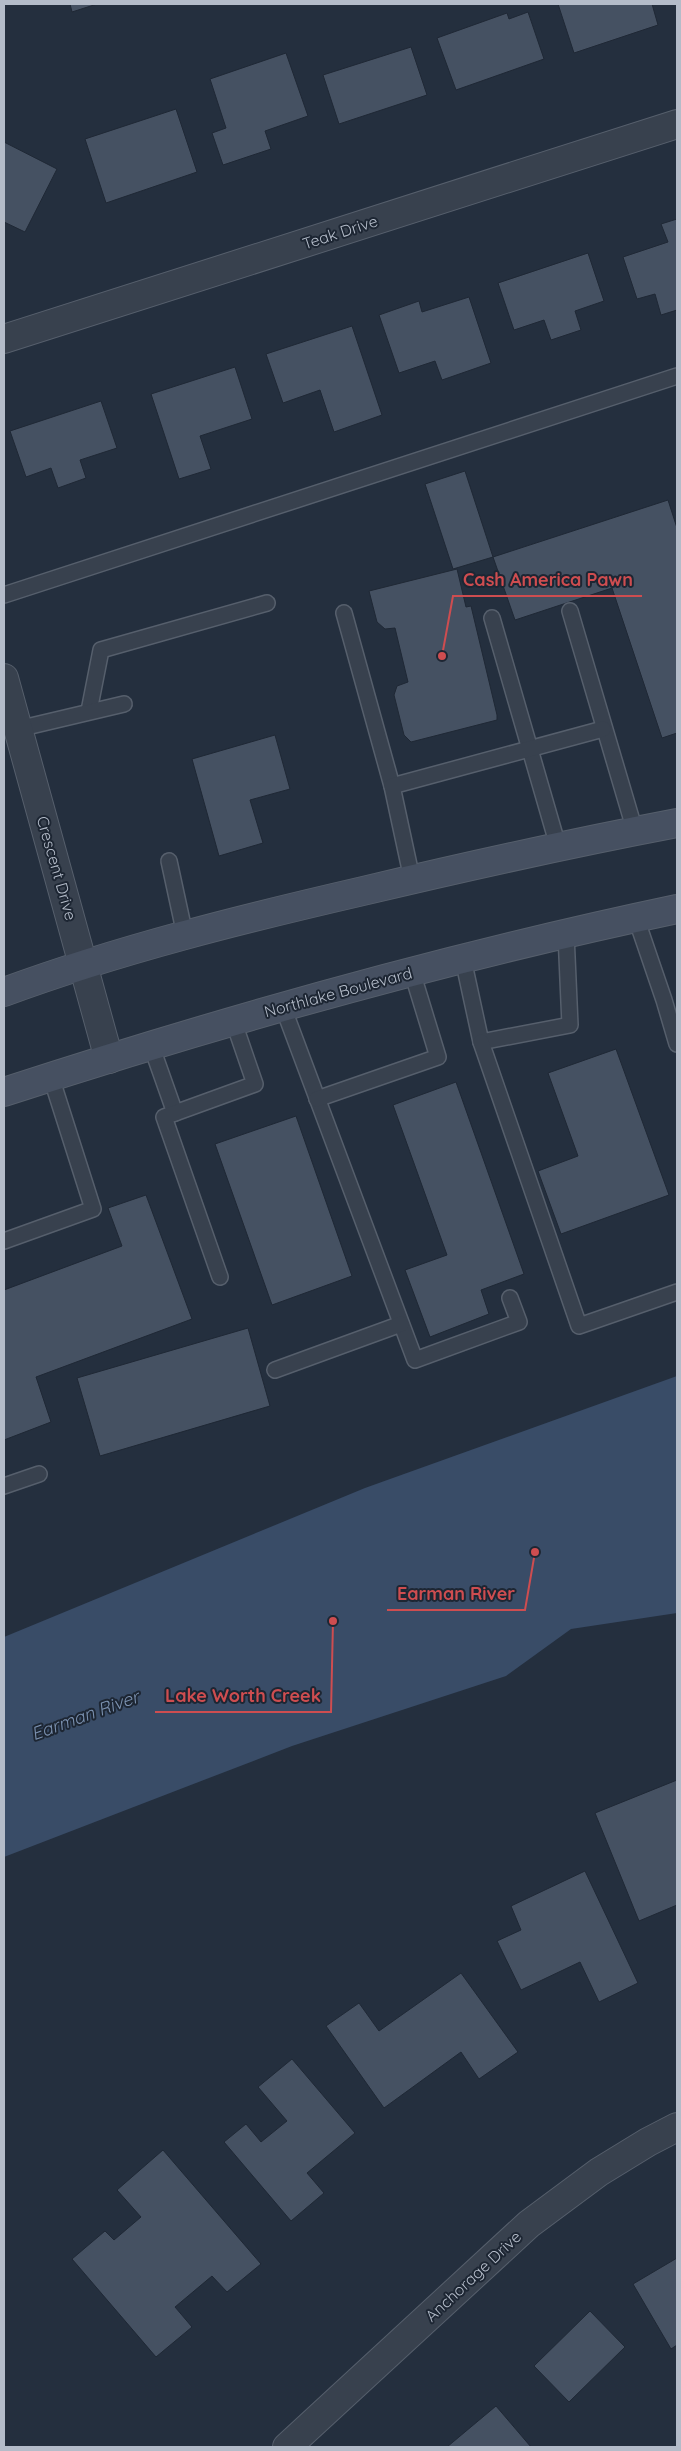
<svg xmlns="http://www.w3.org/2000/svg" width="681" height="2451" font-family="Quicksand,sans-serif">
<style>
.water{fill:#394c67}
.building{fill:#455162;stroke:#1f2835}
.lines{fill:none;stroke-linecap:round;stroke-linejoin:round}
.lane-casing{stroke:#565f6c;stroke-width:18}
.street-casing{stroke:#565f6c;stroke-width:30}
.secondary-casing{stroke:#565f6c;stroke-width:30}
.lane{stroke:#38414e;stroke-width:15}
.street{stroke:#38414e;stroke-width:28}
.secondary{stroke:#465061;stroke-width:28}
.labels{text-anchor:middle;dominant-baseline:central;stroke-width:4;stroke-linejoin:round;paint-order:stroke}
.street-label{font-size:16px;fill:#b4bcc9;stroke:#1d2633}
.water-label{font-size:18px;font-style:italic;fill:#7c92b1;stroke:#1d2633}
.leader{fill:none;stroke:#ce4d50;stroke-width:2}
.callout-dot{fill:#ce4d50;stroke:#1d2633;stroke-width:2}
.callout-label{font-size:18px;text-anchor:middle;font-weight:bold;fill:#ce4d50;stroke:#1d2633;stroke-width:4;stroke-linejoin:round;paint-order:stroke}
</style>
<rect width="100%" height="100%" fill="#242f3e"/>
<polygon class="water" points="677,1376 677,1613 571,1629 506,1676 292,1746 4,1857 4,1637 365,1488"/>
<g class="building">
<polygon points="70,4 97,4 72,12"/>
<polygon points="558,4 652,4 658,25 574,53"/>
<polygon points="528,12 544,59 456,90 437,38 507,13 509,19"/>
<polygon points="411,47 427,95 339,124 323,75"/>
<polygon points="286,53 308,116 265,131 271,149 223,165 212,133 226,128 210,79"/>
<polygon points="176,109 197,172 106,203 85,139"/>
<polygon points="4,142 57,169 25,232 4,222"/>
<polygon points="677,219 677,310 661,315 655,294 637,299 623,257 668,242 661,224"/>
<polygon points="588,253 604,301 575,311 581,330 551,340 544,320 514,330 498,283"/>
<polygon points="469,297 491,363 442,380 435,361 399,373 379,315 419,301 422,312"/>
<polygon points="352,326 382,415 334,432 320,390 283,403 266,354"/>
<polygon points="235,367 252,419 200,436 211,469 179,479 151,394"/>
<polygon points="101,401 117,448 80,460 86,478 58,488 51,468 26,477 10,431"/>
<polygon points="465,471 493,557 453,569 425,484"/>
<polygon points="668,500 677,528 677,733 662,738 612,588 515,620 493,557"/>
<polygon points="457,569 466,607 471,606 497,715 497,720 411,742 404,735 394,695 397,686 408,682 395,628 385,629 377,622 369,591"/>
<polygon points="275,735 290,789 250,800 263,843 219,856 192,759"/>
<polygon points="616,1049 669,1195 561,1234 538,1171 578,1156 548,1073"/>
<polygon points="456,1082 524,1274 481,1290 489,1314 430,1337 405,1270 447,1255 393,1105"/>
<polygon points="296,1116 352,1276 272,1305 215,1144"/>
<polygon points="146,1195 192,1319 36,1377 51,1422 4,1440 4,1290 122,1246 108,1208"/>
<polygon points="248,1328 270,1406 100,1456 77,1378"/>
<polygon points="677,1780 677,1905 639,1921 595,1813"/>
<polygon points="585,1871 638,1983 599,2002 580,1962 521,1990 497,1941 521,1930 511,1906"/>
<polygon points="461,1973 518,2052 479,2079 461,2052 384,2108 326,2026 359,2003 379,2031"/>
<polygon points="292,2059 355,2133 307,2173 324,2193 291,2221 224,2142 246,2124 261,2142 287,2121 258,2087"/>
<polygon points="163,2150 261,2264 227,2292 212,2276 175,2307 192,2327 156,2357 72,2259 105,2231 114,2240 141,2217 117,2190"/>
<polygon points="677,2258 677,2345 671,2349 633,2284"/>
<polygon points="590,2311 625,2347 569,2402 534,2366"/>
<polygon points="496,2406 531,2447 447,2447"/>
</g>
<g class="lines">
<defs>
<g id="lane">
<polyline points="4,595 677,376"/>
<polyline points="570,611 635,831"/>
<polyline points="344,613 392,786"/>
<polyline points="492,618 558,846"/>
<polyline points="89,711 101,650 267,603"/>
<polyline points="18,729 124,704"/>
<polyline points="169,861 185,935"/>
<polyline points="412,879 392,786 603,729"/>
<polyline points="636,918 664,1000 677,1044"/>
<polyline points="463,959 481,1042 570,1025 566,934"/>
<polyline points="283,1007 415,1360 519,1322 510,1298"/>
<polyline points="481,1042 579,1326 677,1292"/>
<polyline points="151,1045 175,1113"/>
<polyline points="317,1099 438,1057 412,972"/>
<polyline points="4,1241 93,1209 51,1077"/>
<polyline points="220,1277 164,1117 255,1084 233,1020"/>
<polyline points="275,1370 401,1324"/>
<polyline points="4,1486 39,1474"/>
</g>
<g id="street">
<polyline points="4,339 677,124"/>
<polyline points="4,678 109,1059"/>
<polyline points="287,2447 529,2224 599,2172 648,2142 677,2127"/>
</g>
<g id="secondary">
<path d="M4,992C121,949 242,919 363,891C468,866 572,843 677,823"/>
<path d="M4,1092C225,1020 449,957 677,909"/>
</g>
</defs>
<use href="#lane" class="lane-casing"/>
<use href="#street" class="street-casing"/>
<use href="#secondary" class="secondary-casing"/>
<use href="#lane" class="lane"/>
<use href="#street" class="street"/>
<use href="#secondary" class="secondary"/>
</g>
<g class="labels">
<g class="street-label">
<text transform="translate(340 232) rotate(-18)">Teak Drive</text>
<text transform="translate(57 868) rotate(74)">Crescent Drive</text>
<text transform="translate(338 992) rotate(-15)">Northlake Boulevard</text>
<text transform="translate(473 2276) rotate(-43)">Anchorage Drive</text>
</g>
<g class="water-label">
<text transform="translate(85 1715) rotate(-20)">Earman River</text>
</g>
</g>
<path class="leader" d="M442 656L453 596H642M535 1552L525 1610H387M333 1621L331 1712H155"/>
<g class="callout-dot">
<circle cx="442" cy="656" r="5"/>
<circle cx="535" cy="1552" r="5"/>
<circle cx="333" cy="1621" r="5"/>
</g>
<g class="callout-label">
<text x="548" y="586">Cash America Pawn</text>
<text x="456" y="1600">Earman River</text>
<text x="243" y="1702">Lake Worth Creek</text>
</g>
<rect width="681" height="2451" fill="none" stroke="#b4bcc9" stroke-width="10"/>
</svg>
